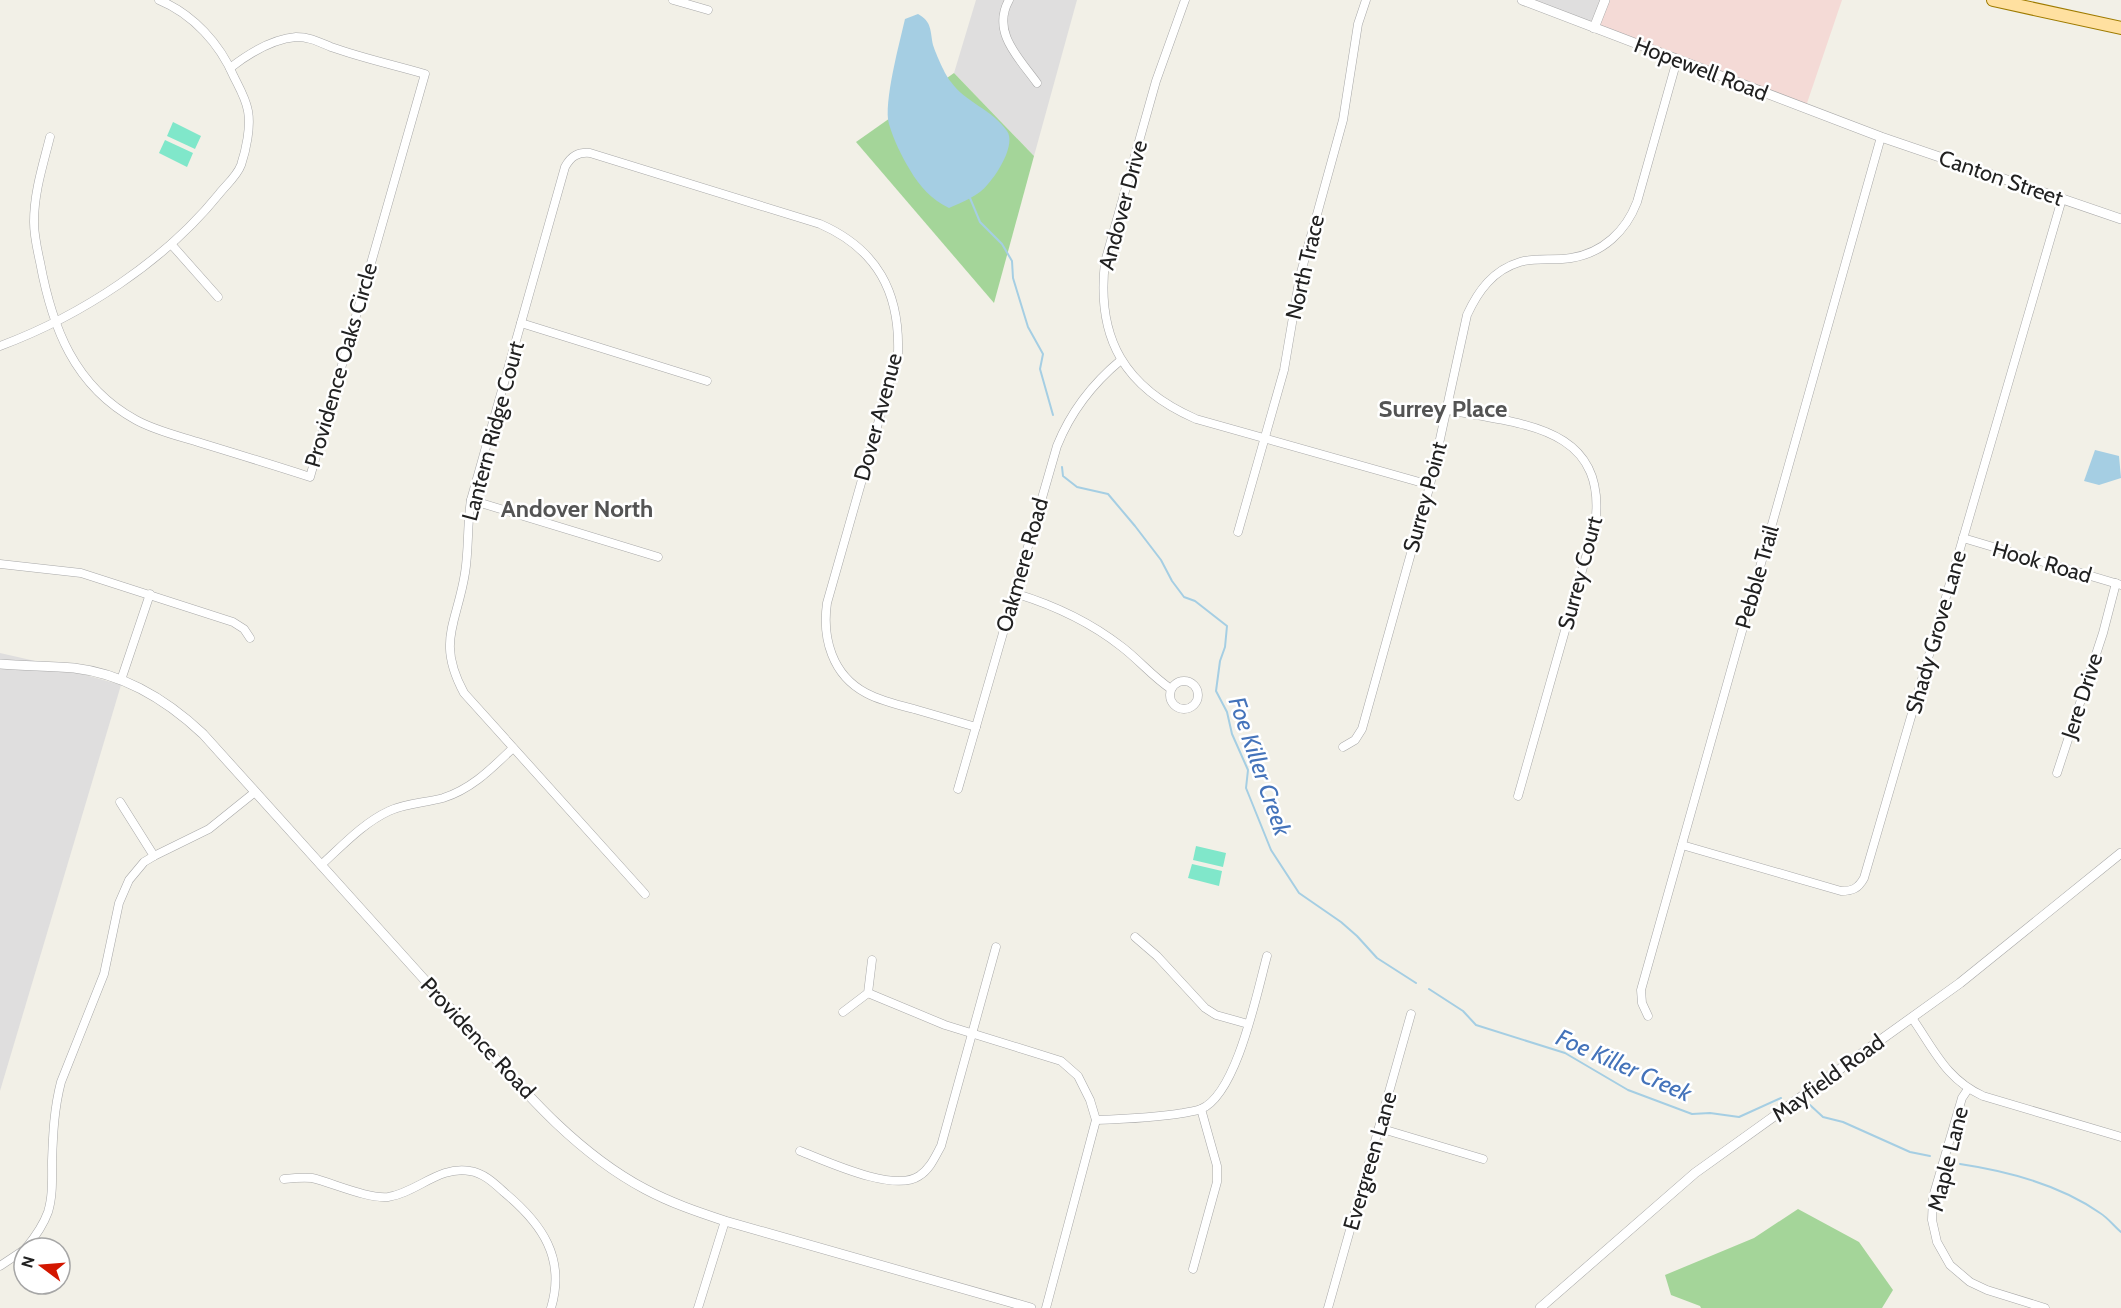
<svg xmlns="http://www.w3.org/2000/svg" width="2121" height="1308" font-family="Cabin,sans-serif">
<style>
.residential{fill:#dfdede}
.commercial{fill:#f4dad6}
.forest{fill:#a4d599}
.pitch{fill:#80e7ca}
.water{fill:#a5cee3}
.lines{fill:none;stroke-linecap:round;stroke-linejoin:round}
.stream{stroke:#a5cee3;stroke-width:2}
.minor-casing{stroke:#a8a8a8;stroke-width:9}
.tertiary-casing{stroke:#a8a8a8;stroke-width:10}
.primary-casing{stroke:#9f7b00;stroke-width:14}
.minor{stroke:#fff;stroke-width:8}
.tertiary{stroke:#fff;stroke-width:9}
.primary{stroke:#ffe0a0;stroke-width:12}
.labels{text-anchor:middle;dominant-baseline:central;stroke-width:5;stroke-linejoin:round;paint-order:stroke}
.street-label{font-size:22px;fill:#212121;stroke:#fff}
.neighbourhood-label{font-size:24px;font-weight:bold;fill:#545454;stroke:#fff}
.water-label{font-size:24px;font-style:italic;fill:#4473ba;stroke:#fff}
</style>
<rect width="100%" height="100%" fill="#f2f0e7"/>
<g class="residential">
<polygon points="976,0 1077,0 1034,156 954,73"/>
<polygon points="1525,0 1609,0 1598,29"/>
<polygon points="0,653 44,663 121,685 0,1091"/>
</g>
<polygon class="commercial" points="1609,0 1842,0 1804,112 1598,29"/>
<g class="forest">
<polygon points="954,73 1034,156 994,303 856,142"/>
<polygon points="1798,1209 1859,1242 1893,1290 1882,1308 1701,1308 1700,1306 1671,1295 1665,1275 1754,1238"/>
</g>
<g class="pitch">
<polygon points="173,122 201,136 195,149 167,136"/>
<polygon points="165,140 193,153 187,167 159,153"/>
<polygon points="1196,846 1226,853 1223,867 1193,860"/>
<polygon points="1192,864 1222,871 1219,886 1188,878"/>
</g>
<g class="water">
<path d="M918,14C932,22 930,30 933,45C936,54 945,75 951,82C965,102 993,110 1007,131C1016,144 998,173 988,184C979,196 962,202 949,208C931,199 920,187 910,170C901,155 894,141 889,124C883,104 900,41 905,19Z"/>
<polygon points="2095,450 2119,456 2121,478 2099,485 2084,481"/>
</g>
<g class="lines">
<g class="stream">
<polyline points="970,198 980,222 1002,244 1012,261 1013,278 1028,327 1043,354 1040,369 1053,415"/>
<polyline points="1062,467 1063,476 1077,487 1108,494 1135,526 1161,560 1172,581 1184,597 1195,601 1227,626 1225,647 1220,661 1216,691 1227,712 1232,734 1248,770 1246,788 1271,850 1299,893 1341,922 1357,936 1377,958 1416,983"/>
<polyline points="1429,989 1463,1011 1476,1025 1565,1053 1628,1090 1692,1114 1710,1113 1739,1117 1781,1098"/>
<polyline points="1810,1105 1823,1117 1843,1122 1910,1152 1930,1156"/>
<path d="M1960,1164C2007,1171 2060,1185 2100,1213C2108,1218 2114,1226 2121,1232"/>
</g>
<defs>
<g id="minor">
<polyline points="673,0 708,10"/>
<path d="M1009,0C991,32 1019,58 1037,83"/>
<path d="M1185,0L1156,81L1105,262C1096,339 1125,388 1196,419L1430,485"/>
<path d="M50,137C43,165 34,192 34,222C34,236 37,248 40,262C52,327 74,386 136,420C156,431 179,436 201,443C237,454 273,465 310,477L425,74C394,65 362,58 331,47C319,42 310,37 296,37C272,39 248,54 230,68"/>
<polyline points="171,244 218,297"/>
<polyline points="521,323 707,381"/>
<path d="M0,346C81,316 165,261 219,194C226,185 237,176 241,165C246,150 251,127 248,111C246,99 239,87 234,77C220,44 193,14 159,0"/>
<path d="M1448,410C1519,424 1609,425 1595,525L1518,796"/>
<polyline points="471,500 658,557"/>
<polyline points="1238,532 1284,370 1300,276 1343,120 1358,24 1366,0"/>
<polyline points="1963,538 2121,585"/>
<polyline points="0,564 81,573 233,622 244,629 250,638"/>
<path d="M1014,593C1054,605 1089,621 1122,647C1139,660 1153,677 1171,689"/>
<polyline points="121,680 150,594"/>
<circle cx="1184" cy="695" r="14"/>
<path d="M1343,747L1355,740L1362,729L1430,485L1467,315C1478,291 1493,270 1520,262C1537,257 1554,261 1571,258C1603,253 1626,231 1637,202L1677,60"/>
<polyline points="2057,773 2103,633 2116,583"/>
<path d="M958,789L1057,446C1071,411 1092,384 1121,360"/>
<polyline points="120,802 154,856"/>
<path d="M1682,845L1841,891C1852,891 1858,889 1864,878L2062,199"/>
<path d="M321,865C342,846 363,823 389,811C406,803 425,803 443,798C472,789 492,768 513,748"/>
<path d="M645,894L464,693C436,641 457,624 465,573C469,549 467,524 471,500L565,167C571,156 578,152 590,153L820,224C877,249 900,292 898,353L827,603C822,638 832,675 866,693C881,701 898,705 914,709C935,715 955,721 976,727"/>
<polyline points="1135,937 1157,956 1205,1008 1216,1015 1248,1024"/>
<polyline points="868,993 945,1025 1061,1061 1078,1076 1090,1100 1096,1120 1046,1308"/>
<polyline points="843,1012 868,993 872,960"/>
<polyline points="1648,1016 1642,1003 1641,990 1881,137"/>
<path d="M1912,1018C1935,1051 1946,1079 1983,1096L2121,1137"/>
<polyline points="1968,1089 1962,1098 1933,1197 1932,1220 1937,1242 1950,1265 1970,1282 1987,1290 2045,1308"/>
<path d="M1096,1120C1125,1119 1154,1118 1183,1113C1188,1112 1196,1111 1201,1109C1237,1094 1257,992 1267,956"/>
<polyline points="1379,1128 1483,1159"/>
<path d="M800,1151C826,1161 894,1193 919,1176C930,1169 935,1157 941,1146L996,947"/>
<path d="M284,1179C293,1178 303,1177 312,1178C333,1183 368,1199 388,1197C416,1193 440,1165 470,1171C484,1173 495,1184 505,1193C542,1224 566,1258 551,1308"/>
<path d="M26,1248C35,1237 43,1226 48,1212C53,1196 52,1178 52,1161C53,1134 54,1109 61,1082L104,974L119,903L129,880L144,862L154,856L209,829L255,792"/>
<polyline points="0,1266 24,1250"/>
<polyline points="1193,1269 1217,1182 1217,1166 1201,1109"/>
<polyline points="698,1308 725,1221"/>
<polyline points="1328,1308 1411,1014"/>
</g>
<g id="tertiary">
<polyline points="1522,0 1881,137 2121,219"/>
<polyline points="1594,28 1605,0"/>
<path d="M0,664C25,666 49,666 74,668C125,674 167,700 203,734C282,822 361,910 441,998C504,1066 562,1145 645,1189C671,1203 698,1212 725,1221L1031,1308"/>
<polyline points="1540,1308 1695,1173 1960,983 2121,853"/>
</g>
<polyline id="primary" points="1993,0 2121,28"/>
</defs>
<use href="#minor" class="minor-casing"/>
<use href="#tertiary" class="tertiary-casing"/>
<use href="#primary" class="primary-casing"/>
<use href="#minor" class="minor"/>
<use href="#tertiary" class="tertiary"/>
<use href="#primary" class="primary"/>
</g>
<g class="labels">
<g class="street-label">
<text transform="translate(1701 69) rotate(21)">Hopewell Road</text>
<text transform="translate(2001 178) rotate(19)">Canton Street</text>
<text transform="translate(1123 205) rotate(-75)">Andover Drive</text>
<text transform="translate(1305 267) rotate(-77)">North Trace</text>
<text transform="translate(341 365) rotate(-74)">Providence Oaks Circle</text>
<text transform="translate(878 417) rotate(-75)">Dover Avenue</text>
<text transform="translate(493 431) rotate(-75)">Lantern Ridge Court</text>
<text transform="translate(1425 497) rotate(-75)">Surrey Point</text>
<text transform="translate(2042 562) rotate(16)">Hook Road</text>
<text transform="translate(1022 565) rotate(-74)">Oakmere Road</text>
<text transform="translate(1580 573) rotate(-75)">Surrey Court</text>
<text transform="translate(1757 577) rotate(-74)">Pebble Trail</text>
<text transform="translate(1936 632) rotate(-74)">Shady Grove Lane</text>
<text transform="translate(2082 696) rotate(-72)">Jere Drive</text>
<text transform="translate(478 1038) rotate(47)">Providence Road</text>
<text transform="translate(1828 1078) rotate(-36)">Mayfield Road</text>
<text transform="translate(1948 1159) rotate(-76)">Maple Lane</text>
<text transform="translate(1370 1161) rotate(-74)">Evergreen Lane</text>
</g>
<g class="neighbourhood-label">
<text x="1443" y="408">Surrey Place</text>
<text x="577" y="508">Andover North</text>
</g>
<g class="water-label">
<text transform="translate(1260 766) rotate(71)">Foe Killer Creek</text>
<text transform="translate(1624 1065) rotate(24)">Foe Killer Creek</text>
</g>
</g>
<g transform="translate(42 1266) rotate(286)"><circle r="28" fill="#ffffff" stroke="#a6a6a6" stroke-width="1.5"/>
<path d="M0-4.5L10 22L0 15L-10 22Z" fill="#d31700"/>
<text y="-9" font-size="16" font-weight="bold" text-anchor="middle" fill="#212121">N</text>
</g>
</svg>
